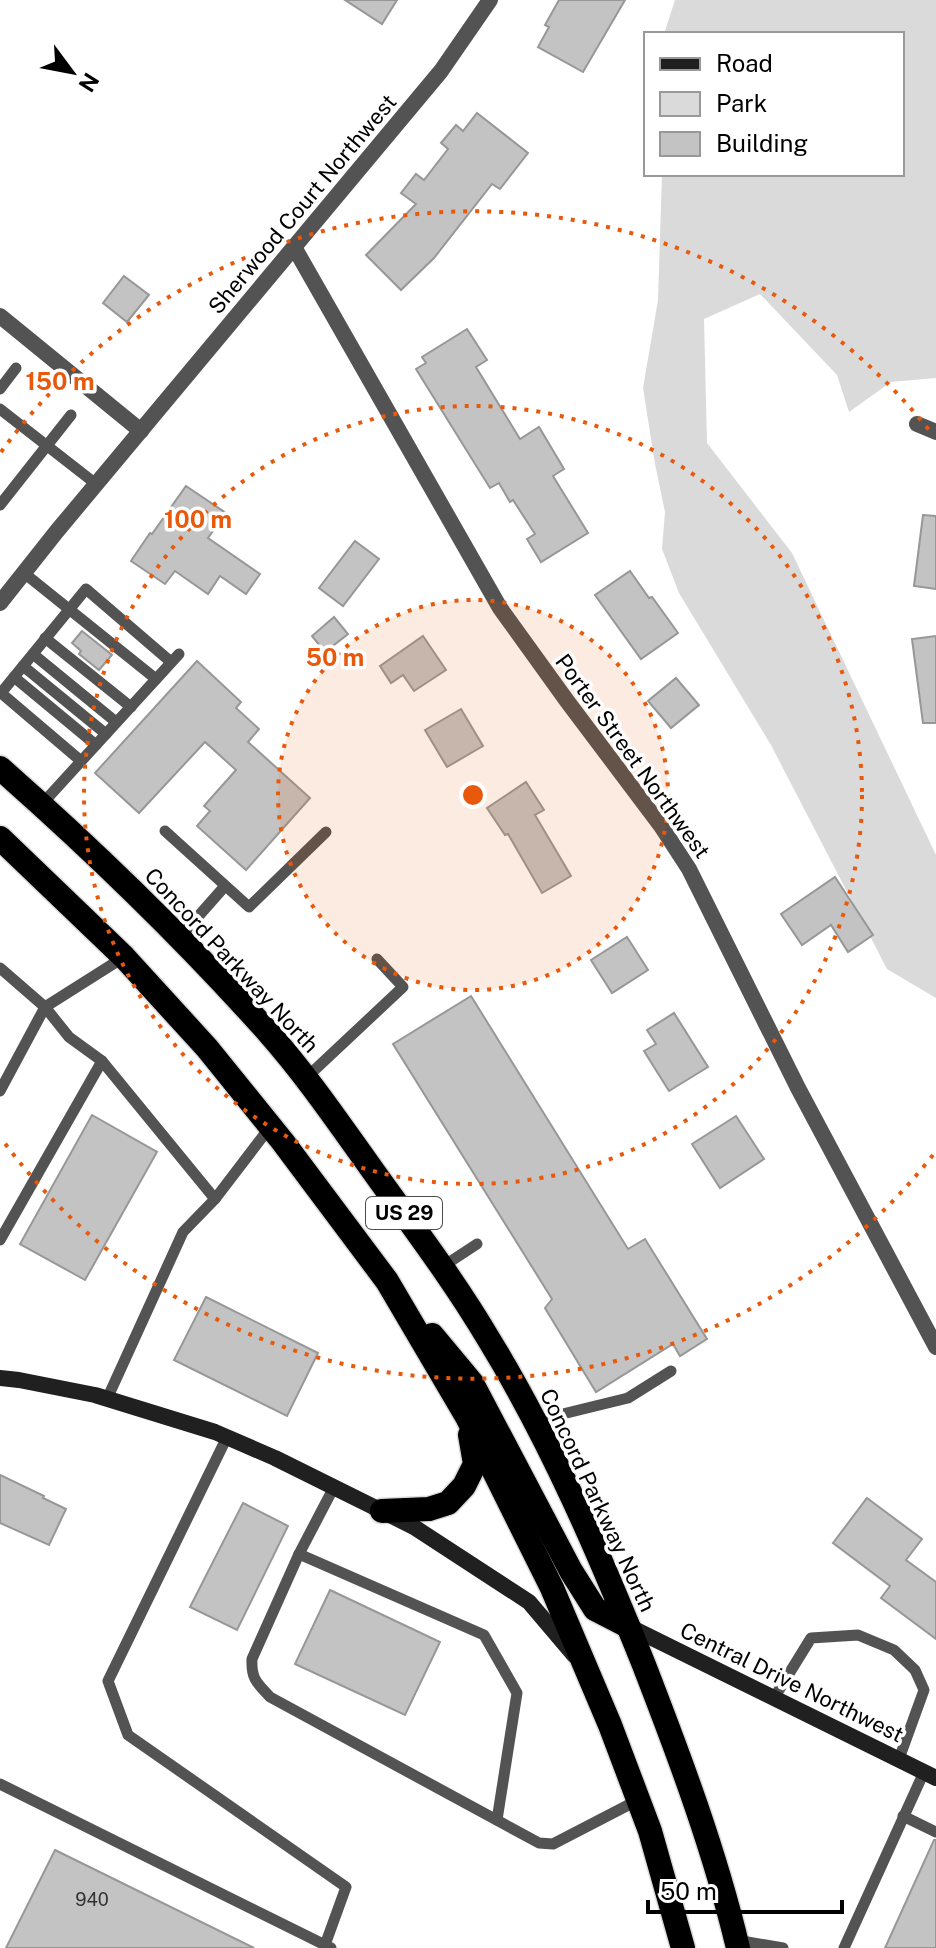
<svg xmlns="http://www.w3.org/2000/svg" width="936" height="1948" font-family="'Public Sans',sans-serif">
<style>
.green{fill:#dadada}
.building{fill:#c3c3c3;stroke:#979797;stroke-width:2}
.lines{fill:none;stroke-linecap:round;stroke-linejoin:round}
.highway-casing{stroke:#dbdbdb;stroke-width:27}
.lane{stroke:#535353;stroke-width:11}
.street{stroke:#535353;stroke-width:16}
.secondary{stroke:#202020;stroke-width:16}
.highway{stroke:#000;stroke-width:24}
.ring{fill:none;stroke:#e8590c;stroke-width:4;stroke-dasharray:4 8}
.labels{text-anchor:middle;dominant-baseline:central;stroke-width:7;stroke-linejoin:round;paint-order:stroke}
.number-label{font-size:18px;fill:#313131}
.shield{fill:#fff;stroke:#4c4c4c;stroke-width:2}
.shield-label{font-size:20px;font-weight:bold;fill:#000}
.street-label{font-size:22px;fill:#000;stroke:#fff}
.centre{fill:#e8590c;stroke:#fff;stroke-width:4}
.ring-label{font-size:24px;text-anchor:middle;font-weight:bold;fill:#e8590c;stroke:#fff;stroke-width:7;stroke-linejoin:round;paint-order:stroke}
</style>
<rect width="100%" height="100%" fill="#fff"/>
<polygon class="green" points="675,0 936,0 936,378 891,382 849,412 837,375 760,294 704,319 707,443 792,553 936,855 936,998 887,969 771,745 679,593 662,549 665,512 655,464 643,388 658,300 662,174 902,174 902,34 664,34"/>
<g class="building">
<polygon points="345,0 397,0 382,24"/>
<polygon points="559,0 625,0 583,72 538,47 549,27 545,25"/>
<polygon points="477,113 528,153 500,189 492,184 434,258 401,290 366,255 416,204 401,193 416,174 424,180 448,149 441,143 456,125 463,131"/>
<polygon points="124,276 149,295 127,322 103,303"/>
<polygon points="467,329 487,360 476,367 520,439 539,427 564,469 553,476 588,533 541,562 527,539 535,534 513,500 510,502 499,483 490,488 416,369 426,363 422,357"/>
<polygon points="186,486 226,513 208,538 260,574 246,594 220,576 208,594 175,571 165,584 131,561 150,533 152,534"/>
<polygon points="923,515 936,516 936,589 914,586"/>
<polygon points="355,541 379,559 343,606 319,588"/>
<polygon points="630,571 649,598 652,597 678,633 641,659 595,595"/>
<polygon points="334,617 348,634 325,652 312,636"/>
<polygon points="82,631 112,655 99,670 79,654 81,651 72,643"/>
<polygon points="423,636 446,670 414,691 403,675 391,683 380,666"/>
<polygon points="936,636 936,723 923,723 912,639"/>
<polygon points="197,661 241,702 236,708 259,729 248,742 310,798 246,870 197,826 210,811 204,806 236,770 205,742 139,813 95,773"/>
<polygon points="676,678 699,705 671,728 648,701"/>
<polygon points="461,709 483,746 447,767 425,730"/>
<polygon points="526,782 544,810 535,815 571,876 542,893 508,834 505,835 487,808"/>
<polygon points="835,877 873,935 848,952 831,925 802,945 781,914"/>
<polygon points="627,937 648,970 612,993 591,960"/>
<polygon points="471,996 628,1249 645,1239 707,1339 680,1356 673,1344 596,1392 545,1308 552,1299 393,1044"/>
<polygon points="674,1013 708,1067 669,1091 644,1051 656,1044 647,1030"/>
<polygon points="92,1115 157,1152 85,1280 20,1244"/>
<polygon points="736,1116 764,1159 720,1188 692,1144"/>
<polygon points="206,1297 318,1353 287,1416 174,1360"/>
<polygon points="0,1475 44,1496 43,1498 66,1509 49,1545 0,1523"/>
<polygon points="867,1498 922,1539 906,1560 936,1582 936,1639 881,1598 890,1586 833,1543"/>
<polygon points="243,1503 288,1526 237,1630 190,1607"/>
<polygon points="330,1590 440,1642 405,1715 295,1664"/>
<polygon points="934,1840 936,1840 936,1948 885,1948"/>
<polygon points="55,1850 254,1948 6,1948"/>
</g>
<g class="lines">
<defs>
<g id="highway">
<path d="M0,768C94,851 184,938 268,1032C306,1075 338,1122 371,1168C411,1224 453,1279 488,1338C551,1441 599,1553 644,1665C680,1758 715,1851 738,1948"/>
<polyline points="0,838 124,957 207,1048 283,1142 387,1281 467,1417 552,1588 610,1725 650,1831 683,1948"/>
<polyline points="432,1335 472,1383 571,1571 595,1609 628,1626"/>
<polyline points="382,1511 429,1509 448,1503 464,1486 475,1464 470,1435"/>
</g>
</defs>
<use href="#highway" class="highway-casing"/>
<g class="lane">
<polyline points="0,389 16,368"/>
<polyline points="0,409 96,484"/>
<polyline points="0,505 71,415"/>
<polyline points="24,573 156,679"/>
<polyline points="45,638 131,707"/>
<polyline points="33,654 116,722"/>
<polyline points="23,666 106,734"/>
<polyline points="14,677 96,745"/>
<polyline points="81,761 1,693 86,589 171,662"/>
<polyline points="42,804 179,654"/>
<polyline points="165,831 249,907 326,832"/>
<polyline points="180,937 225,886"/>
<polyline points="0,968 45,1007 69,1037 102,1061"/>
<polyline points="306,1078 403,987 377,959"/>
<polyline points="0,1091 45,1007 124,957"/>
<polyline points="215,1199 270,1127"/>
<polyline points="0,1240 102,1061 215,1199 183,1232 107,1399"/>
<polyline points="442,1267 477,1244"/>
<polyline points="534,1421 628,1398 671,1371"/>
<polyline points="227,1437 108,1681 128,1735 346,1887 325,1945"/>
<path d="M334,1487L299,1554L252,1659C251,1679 257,1683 270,1697L539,1843L553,1844L638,1800"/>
<polyline points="299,1554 484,1635 517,1693 497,1820"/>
<polyline points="774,1698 811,1638 858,1635 894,1650 915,1670 924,1690 899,1759"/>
<polyline points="0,1784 331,1948"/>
<polyline points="903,1816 936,1832"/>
<polyline points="736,1940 783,1948"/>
<polyline points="844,1948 924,1772"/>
</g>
<g class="street">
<polyline points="294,247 500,608 567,701 661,826 689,869 798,1088 936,1347"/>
<polyline points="0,316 141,431"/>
<polyline points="917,424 936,432"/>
<polyline points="0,603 57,531 441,71 490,0"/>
</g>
<g class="secondary">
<polyline points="0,1378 19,1380 95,1395 215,1432 275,1458 414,1527 529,1602 574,1655"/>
<polyline points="628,1626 936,1778"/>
</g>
<use href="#highway" class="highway"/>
</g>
<circle cx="473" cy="795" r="195" fill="#e8590c" fill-opacity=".12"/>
<g class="ring">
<circle cx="473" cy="795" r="195"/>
<circle cx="473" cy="795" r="389"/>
<path d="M933 1155A584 584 0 0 1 1 1138M1 452A584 584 0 0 1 933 435"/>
</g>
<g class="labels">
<g class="number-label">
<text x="92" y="1899">940</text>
</g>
<rect class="shield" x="366" y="1197" width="76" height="32" rx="6"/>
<g class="shield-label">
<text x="404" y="1213">US 29</text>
</g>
<g class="street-label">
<text transform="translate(302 204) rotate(-50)">Sherwood Court Northwest</text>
<text transform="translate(633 756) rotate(54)">Porter Street Northwest</text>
<text transform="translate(232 960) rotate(47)">Concord Parkway North</text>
<text transform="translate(598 1500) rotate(65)">Concord Parkway North</text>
<text transform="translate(792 1682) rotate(26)">Central Drive Northwest</text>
</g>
</g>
<circle cx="473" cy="795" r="12" class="centre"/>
<g class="ring-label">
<text x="60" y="390">150 m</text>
<text x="198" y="528">100 m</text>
<text x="335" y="666">50 m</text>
</g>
<rect x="644" y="32" width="260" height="144" fill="#ffffff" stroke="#999999" stroke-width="2"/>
<rect x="660" y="58" width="40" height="12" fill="#202020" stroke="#999999" stroke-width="2"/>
<text x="716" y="72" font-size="24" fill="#000000">Road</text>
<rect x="660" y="92" width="40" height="24" fill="#dadada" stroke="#999999" stroke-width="2"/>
<text x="716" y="112" font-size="24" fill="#000000">Park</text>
<rect x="660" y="132" width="40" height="24" fill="#c3c3c3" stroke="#999999" stroke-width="2"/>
<text x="716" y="152" font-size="24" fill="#000000">Building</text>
<g transform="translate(72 72) rotate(122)" stroke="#ffffff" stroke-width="6" paint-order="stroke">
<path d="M0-6L14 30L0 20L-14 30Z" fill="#000000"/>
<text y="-12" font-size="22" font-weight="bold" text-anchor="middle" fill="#000000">N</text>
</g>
<path d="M648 1900v12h194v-12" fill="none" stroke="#000000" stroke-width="4"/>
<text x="660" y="1900" font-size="24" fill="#000000" stroke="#ffffff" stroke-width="6" paint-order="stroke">50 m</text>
</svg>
